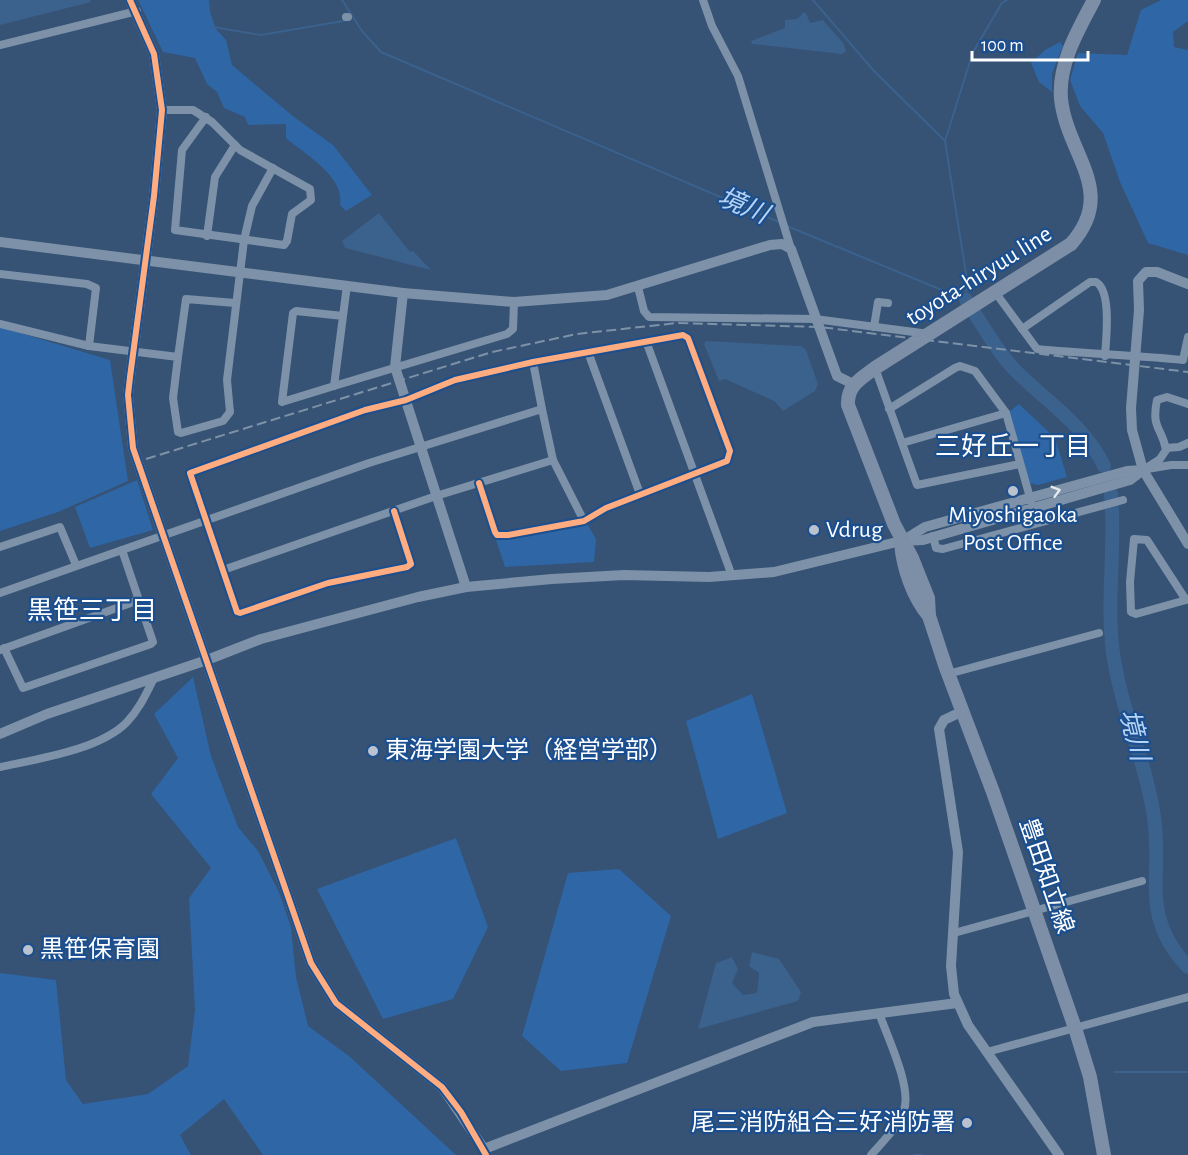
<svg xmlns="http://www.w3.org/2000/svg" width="1188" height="1155" font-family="'Alegreya Sans','Noto Sans JP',sans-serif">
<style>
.green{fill:#2f66a5}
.water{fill:#3b618d}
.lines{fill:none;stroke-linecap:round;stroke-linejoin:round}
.stream{stroke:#3b618d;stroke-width:2}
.river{stroke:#3b618d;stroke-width:14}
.minor{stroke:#7d92a8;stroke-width:8}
.tertiary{stroke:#7d92a8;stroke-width:10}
.primary{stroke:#7d8ea7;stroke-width:14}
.rail{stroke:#7e92a7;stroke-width:2;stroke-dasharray:10 4.5;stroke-linecap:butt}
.cycleway-casing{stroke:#1b4f8f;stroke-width:10}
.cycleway{stroke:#ffac80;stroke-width:6}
.oneway{stroke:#e5e9ee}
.poi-dot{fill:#b9c2ce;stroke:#1b4f8f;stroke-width:2}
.labels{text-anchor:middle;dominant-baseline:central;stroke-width:4.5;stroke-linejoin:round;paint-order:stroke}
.street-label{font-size:24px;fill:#fff;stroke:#1b4f8f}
.poi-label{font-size:24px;fill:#fff;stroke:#1b4f8f;text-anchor:start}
.water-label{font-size:26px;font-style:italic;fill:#b5d3f5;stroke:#1b4f8f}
.neighbourhood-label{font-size:26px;fill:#fff;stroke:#1b4f8f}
</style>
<rect width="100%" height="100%" fill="#365274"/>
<g class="green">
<path d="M138,0H209L210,12L216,29L226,40L232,65L294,117L333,145L372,195L346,211L340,205C345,176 304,154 286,138V124L248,125L245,117L224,108L217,92L207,84L195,58L163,52Z"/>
<polygon points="1161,0 1188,0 1188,21 1173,32 1174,47 1188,50 1188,255 1148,243 1120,182 1103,133 1080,106 1070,80 1078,53 1127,55 1141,10"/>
<polygon points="1060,42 1063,46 1052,73 1052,92 1039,82 1031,63 1045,50"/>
<polygon points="0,327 110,360 128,481 58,512 0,531"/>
<polygon points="1019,404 1055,438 1067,477 1038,485 1030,483 1009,412"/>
<polygon points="137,480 153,530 90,548 75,507"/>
<polygon points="585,520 596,539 594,562 505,567 495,537"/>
<polygon points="193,677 211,756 238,827 258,851 279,892 291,927 296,977 308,1026 349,1056 456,1155 263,1155 224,1099 180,1135 191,1155 0,1155 0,973 56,980 66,1080 83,1104 148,1094 188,1066 195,1010 189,898 211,868 151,794 178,758 154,714"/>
<polygon points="752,694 787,813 718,839 686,721"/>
<polygon points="456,838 488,927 453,999 383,1019 317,889"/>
<polygon points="619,869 671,916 627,1063 561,1071 522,1036 568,873"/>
</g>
<g class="water">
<polygon points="0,0 90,0 91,2 0,25"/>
<polygon points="803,13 806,13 810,23 823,20 844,44 846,52 842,54 752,44 751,41 785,28 785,20 797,19"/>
<polygon points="379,213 410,252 413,251 431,270 345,248 342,241"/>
<polygon points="706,341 801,346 806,350 818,384 815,391 783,411 774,401 725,379 719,381 704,344"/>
<polygon points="752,952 779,959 801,992 798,1001 698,1029 716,963 732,957 738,969 732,983 743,995 757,993 759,973 749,966"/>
</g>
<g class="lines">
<g class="stream">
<polyline points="342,0 362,31 381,52 779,222"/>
<polyline points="813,0 874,71 944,140"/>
<polyline points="213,27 261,35 349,20"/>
<polyline points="787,226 966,300 967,280 945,141 973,52 1002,3 1007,0"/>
<polyline points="1114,1072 1188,1072"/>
<polyline points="914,1155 921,1155"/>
</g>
<g class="river">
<path d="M966,300C981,322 995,349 1013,368C1044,400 1085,425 1104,466"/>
<path d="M1111,494C1116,547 1106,600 1113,653C1121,709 1146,762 1154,817C1163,878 1139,915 1188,967"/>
</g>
<g class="minor">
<polyline points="703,0 712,26 738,76 791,249"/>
<polyline points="346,17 348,17"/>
<polyline points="0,45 137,11"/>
<polyline points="162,110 193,110 212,122 240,150 310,189 311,200 292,214 287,241 284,245 175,230 182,150 206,117"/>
<polyline points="207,236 215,177 235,145"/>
<polyline points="0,274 87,284 96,288 89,346"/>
<polyline points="638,287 644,311 649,317 815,319 929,334"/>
<path d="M995,292L1037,349C1086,354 1134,355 1183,360L1188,337"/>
<polyline points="343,316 296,311 293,313 282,402 334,386 347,285"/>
<polyline points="0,324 89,346 178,357 173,398 178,432 181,433 223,421 230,412 227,380 244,240 252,206 273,168"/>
<polyline points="874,327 878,302 888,303"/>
<path d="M1022,329L1090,282H1096C1112,291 1106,340 1105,356"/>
<polyline points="646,341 732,576"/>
<polyline points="588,352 640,494"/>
<polyline points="178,357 186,299 235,303"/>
<polyline points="533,362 542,409"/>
<polyline points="875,368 917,485 1020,464"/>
<polyline points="334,386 507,334 513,329 514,302"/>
<polyline points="889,409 955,368 960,366 975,371 1006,413 1031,501"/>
<polyline points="902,443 1006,413"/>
<polyline points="1166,448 1179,447 1188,443"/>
<polyline points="1147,469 1171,465 1188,465"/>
<path d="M1143,470L1160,459L1166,450C1162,427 1151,429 1157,400L1167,397L1188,404"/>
<polyline points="394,511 411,564 407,567 328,583 240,613 237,612 190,473 365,410 406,400 455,380 533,362 683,335 688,338 730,451 727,461 606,508 584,521 508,535 497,535 495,532 479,483"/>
<polyline points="933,536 936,548 943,549 1123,500"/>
<polyline points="0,547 60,527 76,565"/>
<polyline points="223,570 436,496 553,460"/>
<polyline points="0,593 369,463 542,409 553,460 584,521"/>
<polyline points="1186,600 1147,540 1134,539 1130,582 1131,612 1136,614 1186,600 1188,599"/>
<polyline points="4,648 23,688 151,644 153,642 122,550"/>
<polyline points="0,650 139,600"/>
<polyline points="948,674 1099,633"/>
<path d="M0,767C37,759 100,750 127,722C140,708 146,694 154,678"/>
<polyline points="954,933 1142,881"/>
<polyline points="987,1052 1188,997"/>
<path d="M871,1155C882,1142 899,1127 904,1110C912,1087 887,1036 879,1013"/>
</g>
<g class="tertiary">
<polyline points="130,0 154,54 162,110 154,196 130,377 128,395 133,448 311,963 336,1003 442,1087 484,1149 813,1022 957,1003"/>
<polyline points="0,242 403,293 514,302 607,295 770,245 782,244 791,249 837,376 853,384"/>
<polyline points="1188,284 1157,272 1146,272 1138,281 1139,310 1131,408 1132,430 1143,470 1188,544"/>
<polyline points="403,293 395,367 466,587"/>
<polyline points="904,540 925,527 1127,471 1143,470"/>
<polyline points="963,711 944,720 939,729 958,852 951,966 954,994 968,1025 1059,1155"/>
<polyline points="0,734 47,714 207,660 261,639 418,597 466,587 552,579 624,575 709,577 774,572 901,541 923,540 1130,480 1143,470"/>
</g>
<g class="primary">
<path d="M1094,0C1078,30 1058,64 1061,99C1067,155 1118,191 1071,244L875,368C861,379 847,385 848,405L894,524L912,558L928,598L929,616L946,668L993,792L1075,1028L1090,1077L1104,1155"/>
<path d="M901,543C903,568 913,597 929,616"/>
</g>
<polyline class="rail" points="146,459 492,352 577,334 677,323 820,327 1188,372"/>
<defs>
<g id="cycleway">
<polyline points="130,0 154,54 162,110 154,196 130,377 128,395 133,448 311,963 336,1003 442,1087 461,1112 486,1155"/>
<polyline points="394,511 411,564 407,567 328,583 240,613 237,612 190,473 365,410 406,400 455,380 533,362 683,335 688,338 730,451 727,461 606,508 584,521 508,535 497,535 495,532 479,483"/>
</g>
</defs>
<use href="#cycleway" class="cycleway-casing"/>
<use href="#cycleway" class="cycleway"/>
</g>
<defs><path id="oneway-chevron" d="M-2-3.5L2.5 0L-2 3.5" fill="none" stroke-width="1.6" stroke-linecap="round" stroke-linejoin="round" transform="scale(1.5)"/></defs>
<use class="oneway" href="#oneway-chevron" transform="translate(1056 491) rotate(-16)"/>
<g class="poi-dot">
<circle cx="1013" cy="491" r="6"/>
<circle cx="814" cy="530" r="6"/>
<circle cx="373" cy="751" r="6"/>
<circle cx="28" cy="950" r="6"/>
<circle cx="967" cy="1123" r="6"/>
</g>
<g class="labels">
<g class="street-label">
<text transform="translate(979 276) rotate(-32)">toyota-hiryuu line</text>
<text transform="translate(1046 876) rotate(71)">豊田知立線</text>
</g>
<g class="poi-label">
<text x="1013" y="515" text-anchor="middle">Miyoshigaoka<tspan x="1013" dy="28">Post Office</tspan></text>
<text x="826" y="530">Vdrug</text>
<text x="385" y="751">東海学園大学（経営学部）</text>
<text x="40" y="950">黒笹保育園</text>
<text x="955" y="1123" text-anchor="end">尾三消防組合三好消防署</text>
</g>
<g class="water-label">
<text transform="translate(743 206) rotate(23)">境川</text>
<text transform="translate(1134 735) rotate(76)">境川</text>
</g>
<g class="neighbourhood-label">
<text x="1013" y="447">三好丘一丁目</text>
<text x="92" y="611">黒笹三丁目</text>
</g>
</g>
<path d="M972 51v9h116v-9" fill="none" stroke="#ffffff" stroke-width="3"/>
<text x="981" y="51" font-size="18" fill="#ffffff" stroke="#1b4f8f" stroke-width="4.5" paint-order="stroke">100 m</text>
</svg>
